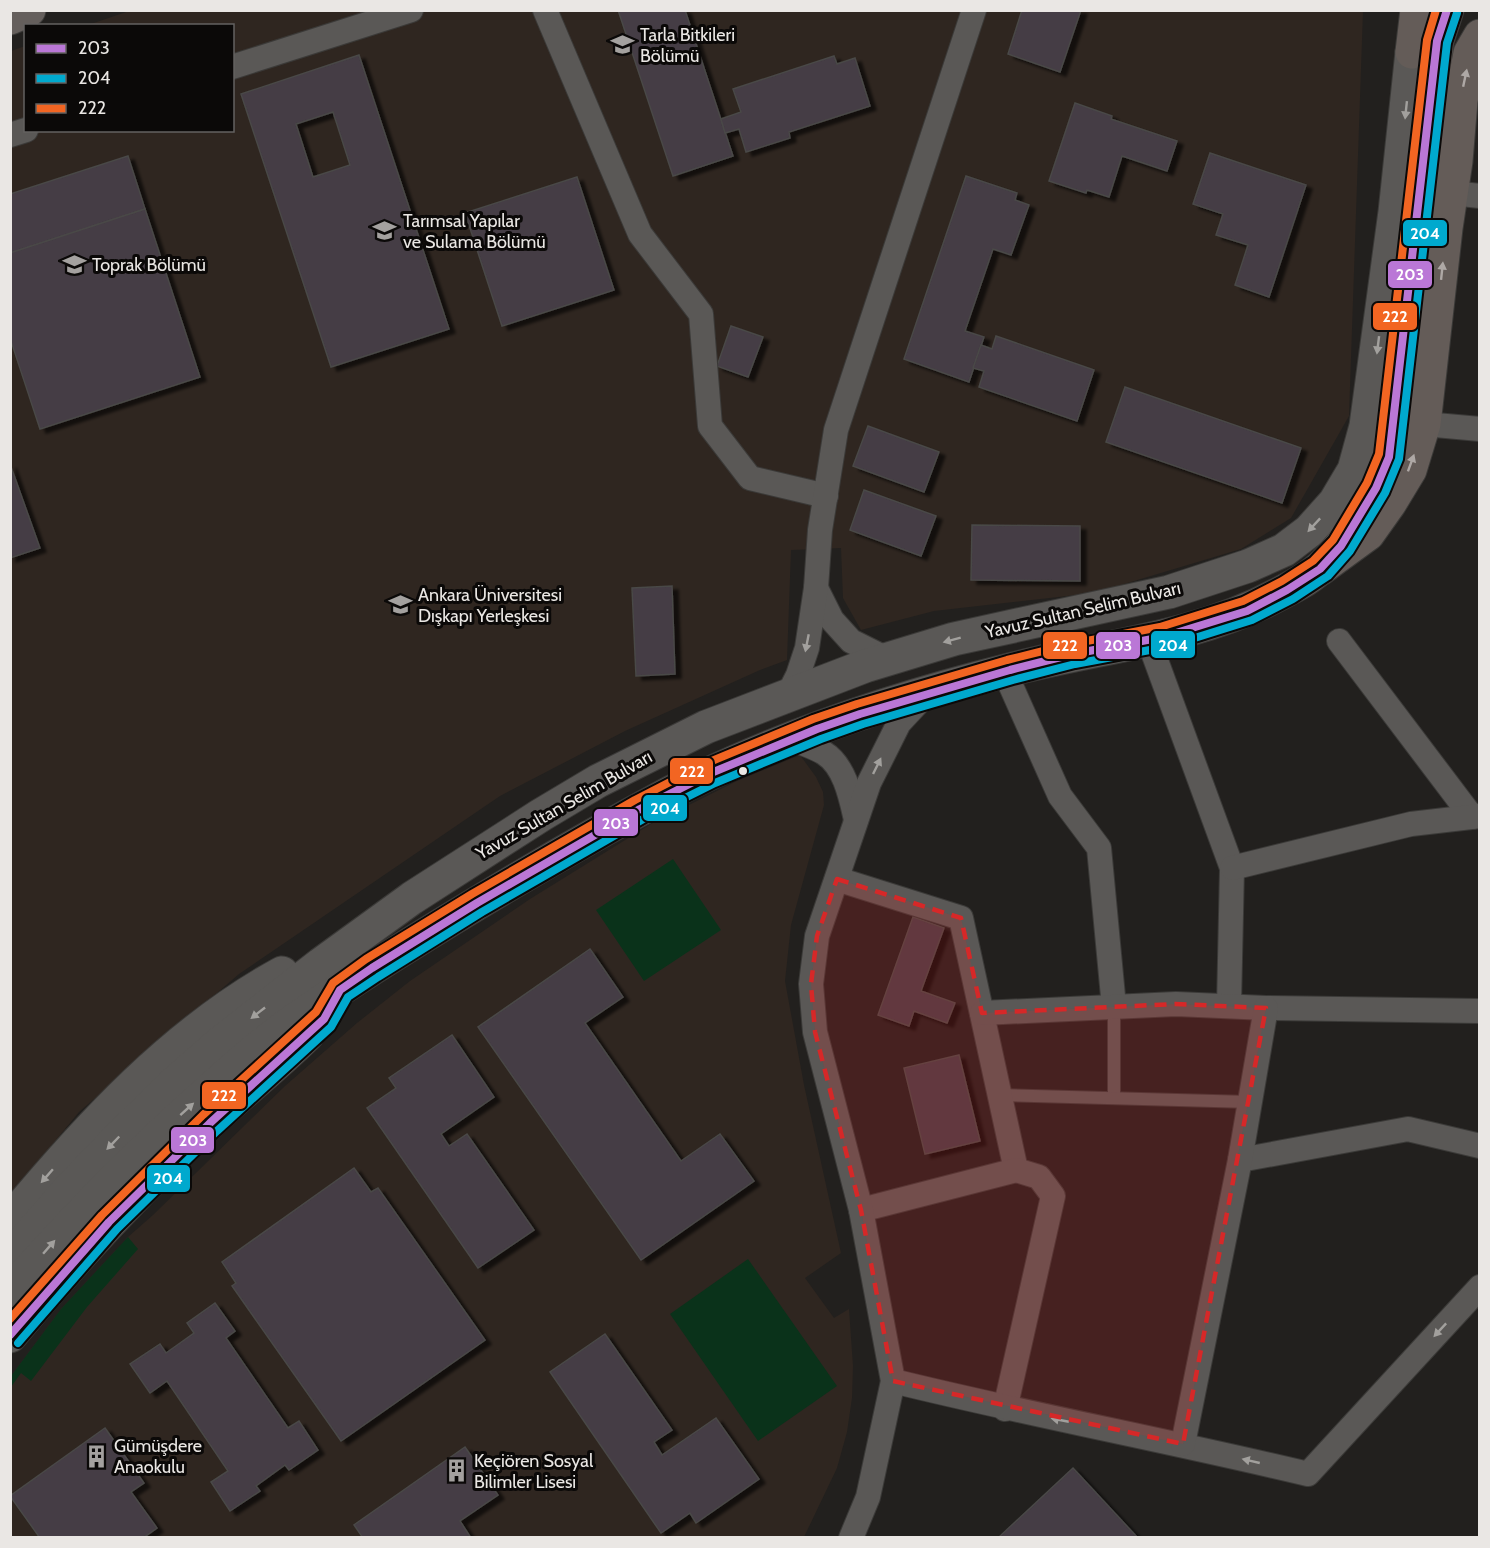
<svg xmlns="http://www.w3.org/2000/svg" width="1490" height="1548" font-family="Cabin,sans-serif">
<style>
.built{fill:#2f2620}
.green{fill:#0a321a}
.building{fill:#443c44;stroke:#494847;stroke-width:1.5;fill-rule:evenodd;filter:url(#shadow)}
.lines{fill:none;stroke-linecap:round;stroke-linejoin:round}
.service-casing{stroke:#3b3a38;stroke-width:14}
.minor-casing{stroke:#3b3a38;stroke-width:26}
.secondary-casing{stroke:#3b3a38;stroke-width:35}
.primary-casing{stroke:#3b3a38;stroke-width:35}
.trunk-casing{stroke:#3b3a38;stroke-width:35}
.service{stroke:#5a5856;stroke-width:12}
.minor{stroke:#5a5856;stroke-width:24}
.secondary{stroke:#5a5856;stroke-width:33}
.primary{stroke:#655f5c;stroke-width:33}
.trunk{stroke:#645c58;stroke-width:33}
.bus-1-casing{stroke:#0b0908;stroke-width:12}
.bus-2-casing{stroke:#0b0908;stroke-width:12}
.bus-3-casing{stroke:#0b0908;stroke-width:12}
.bus-1{stroke:#ba77d6;stroke-width:8}
.bus-2{stroke:#00a9ce;stroke-width:8}
.bus-3{stroke:#f26522;stroke-width:8}
.oneway{fill:#aea8a5}
.oneway2{fill:#a2a09d}
.marked{fill:#d62828;fill-opacity:0.2;stroke:#d62828;stroke-width:4.5;stroke-dasharray:12 8;stroke-linejoin:round}
.bus-dot{fill:#eae7e4;stroke:#0b0908;stroke-width:2}
.labels{text-anchor:middle;dominant-baseline:central;stroke-width:6;stroke-linejoin:round;paint-order:stroke}
.poi-label{font-size:18px;fill:#eae7e4;stroke:#0b0908;text-anchor:start}
.street-label{font-size:18px;fill:#eae7e4;stroke:#0b0908}
.line-badge{stroke:#0b0908;stroke-width:2}
.badge-label{font-size:16px;text-anchor:middle;font-weight:bold;fill:#fff}
</style>
<defs>
<filter id="shadow"><feDropShadow dx="6" dy="4" stdDeviation="1.5" flood-color="#0009"/></filter>
</defs>
<rect width="100%" height="100%" fill="#22201e"/>
<g class="built">
<polygon points="132,10 1363,11 1349,416 1291,518 1241,549 1094,593 934,611 861,630 843,598 841,548 791,550 787,660 760,670 625,731 500,796 239,974 79,1112 11,1195 11,51 25,46 26,130 232,130 232,26 88,25"/>
<polygon points="800,755 816,777 823,792 824,805 791,925 785,981 804,1085 841,1253 805,1278 834,1318 849,1309 853,1366 852,1398 847,1432 837,1468 804,1537 11,1538 11,1376 61,1309 128,1237 153,1215 285,1086 357,1023 410,981 530,899 651,824 737,781"/>
</g>
<g class="green">
<polygon points="673,859 721,930 644,981 596,910"/>
<polygon points="128,1237 138,1249 87,1307 31,1381 21,1373 11,1387 11,1376 61,1309"/>
<polygon points="748,1259 837,1386 758,1441 670,1314"/>
</g>
<g class="building">
<polygon points="618,10 685,10 733,156 673,176"/>
<polygon points="1022,10 1081,10 1060,72 1008,54"/>
<path d="M359,55L449,329L331,367L241,94ZM333,112L350,165L313,177L296,124Z"/>
<polygon points="834,56 837,64 855,58 870,106 789,132 790,138 746,152 739,129 725,133 721,119 741,112 733,89"/>
<polygon points="1075,103 1112,116 1111,119 1177,141 1167,171 1122,156 1109,197 1087,190 1086,193 1049,181"/>
<polygon points="1210,153 1306,185 1269,297 1235,285 1248,245 1216,235 1223,214 1193,204"/>
<polygon points="128,156 145,209 10,253 10,194"/>
<polygon points="966,176 1017,193 1015,200 1029,205 1011,255 993,249 965,331 984,337 969,382 904,359"/>
<polygon points="577,177 614,290 502,326 465,213"/>
<polygon points="145,209 200,377 40,429 10,338 10,253"/>
<polygon points="731,326 763,337 748,377 717,366"/>
<polygon points="996,336 1094,370 1077,421 979,387 984,371 973,368 981,345 992,349"/>
<polygon points="1125,387 1301,448 1282,503 1106,442"/>
<polygon points="868,426 939,452 924,492 853,466"/>
<polygon points="10,464 40,548 10,558"/>
<polygon points="864,490 936,516 921,556 850,530"/>
<polygon points="972,525 1080,526 1080,581 971,580"/>
<polygon points="672,586 675,674 636,676 632,588"/>
<polygon points="913,917 944,928 921,991 955,1003 947,1023 914,1011 909,1026 878,1015"/>
<polygon points="590,949 623,997 585,1023 681,1161 720,1134 754,1181 641,1260 478,1027"/>
<polygon points="452,1035 494,1097 441,1134 449,1146 467,1134 534,1230 478,1268 367,1108 396,1088 389,1078"/>
<polygon points="959,1055 980,1141 925,1154 904,1068"/>
<polygon points="354,1168 371,1192 378,1188 485,1340 341,1441 232,1286 236,1283 222,1262"/>
<polygon points="215,1303 235,1331 226,1338 288,1428 299,1421 318,1450 289,1470 285,1465 256,1486 260,1491 230,1511 211,1482 228,1471 167,1381 150,1393 130,1364 160,1344 166,1353 194,1333 187,1323"/>
<polygon points="605,1334 672,1430 654,1442 662,1455 716,1418 759,1479 696,1523 690,1513 661,1533 550,1372"/>
<polygon points="105,1428 144,1483 131,1492 157,1528 143,1538 40,1538 10,1496"/>
<polygon points="465,1447 498,1495 460,1521 471,1538 363,1538 354,1525"/>
<polygon points="1073,1468 1138,1538 998,1538"/>
</g>
<g class="lines">
<defs>
<g id="service">
<polyline points="1114,1007 1114,1098"/>
<polyline points="1000,1095 1250,1102"/>
</g>
<g id="minor">
<polyline points="545,10 640,234 701,314 710,426 750,478 826,496"/>
<polyline points="232,67 411,10"/>
<polyline points="10,135 26,130"/>
<polyline points="1452,193 1480,196"/>
<polyline points="1424,424 1480,429"/>
<polyline points="816,588 832,620 851,641 887,659"/>
<polyline points="1339,641 1472,817"/>
<polyline points="1154,655 1232,868 1229,1005"/>
<polyline points="1011,686 1060,796 1099,848 1114,1007"/>
<polyline points="788,695 798,675 807,648 816,588 820,530 836,430 974,10"/>
<path d="M793,739C803,744 814,747 824,753C845,766 851,798 856,820"/>
<polyline points="1232,868 1411,824 1480,816"/>
<polyline points="837,879 961,918 1016,1170"/>
<polyline points="982,1013 1176,1004 1266,1008 1480,1011"/>
<polyline points="1240,1160 1408,1129 1480,1146"/>
<polyline points="861,1210 1016,1170 1039,1177 1053,1196 1005,1409"/>
<path d="M893,1381C1031,1415 1170,1441 1308,1474L1480,1287"/>
<polyline points="1183,1444 1240,1160 1266,1008"/>
<polyline points="851,1538 868,1497 893,1381 861,1210 815,1032 811,984 817,936 869,783 899,723 926,694"/>
</g>
<g id="secondary">
<path d="M10,1220C88,1126 174,1032 282,973"/>
<polyline points="10,1257 68,1190 119,1137 173,1084 221,1042 321,964 412,898 541,815 598,781 706,727 865,666 954,639 1169,592 1248,566 1284,550 1309,531 1335,502 1354,470 1366,426 1395,212 1412,52"/>
<path d="M10,1291C69,1224 131,1160 197,1101C228,1073 259,1045 293,1021C363,972 437,927 511,883C563,852 616,822 670,793C778,737 896,698 1013,669C1102,646 1195,639 1277,595C1291,588 1307,580 1319,569C1348,545 1375,492 1389,457"/>
<path d="M10,1336C72,1261 138,1190 209,1123C241,1093 276,1066 307,1035"/>
</g>
<polyline id="primary" points="10,18 29,10"/>
<g id="trunk">
<polyline points="1412,52 1417,10"/>
<polyline points="1389,457 1424,165 1437,41 1447,10"/>
<polyline points="1320,569 1368,534 1390,503 1410,470 1424,424 1446,228 1456,161 1461,101 1470,53 1480,36"/>
</g>
</defs>
<use href="#service" class="service-casing"/>
<use href="#minor" class="minor-casing"/>
<use href="#secondary" class="secondary-casing"/>
<use href="#primary" class="primary-casing"/>
<use href="#trunk" class="trunk-casing"/>
<use href="#service" class="service"/>
<use href="#minor" class="minor"/>
<use href="#secondary" class="secondary"/>
<use href="#primary" class="primary"/>
<use href="#trunk" class="trunk"/>
<defs>
<polyline id="bus-1" points="10,1335 109,1222 210,1123 324,1019 340,990 372,968 477,903 640,809 711,773 817,729 860,714 1010,670 1073,654 1163,637 1247,611 1287,590 1320,569 1341,546 1376,488 1389,457 1437,41 1447,10"/>
<polyline id="bus-2" points="18,1343 117,1229 217,1131 331,1027 348,997 378,977 482,912 645,818 715,783 821,739 863,724 1013,680 1075,664 1166,647 1252,620 1293,599 1328,576 1350,551 1385,493 1399,459 1447,43 1457,13"/>
<polyline id="bus-3" points="10,1319 102,1215 203,1115 316,1012 333,983 366,959 472,894 635,800 707,763 813,719 857,704 1007,660 1071,644 1160,627 1243,601 1282,581 1313,561 1333,540 1367,483 1379,454 1427,40 1436,10"/>
</defs>
<use href="#bus-1" class="bus-1-casing"/>
<use href="#bus-2" class="bus-2-casing"/>
<use href="#bus-3" class="bus-3-casing"/>
<use href="#bus-1" class="bus-1"/>
<use href="#bus-2" class="bus-2"/>
<use href="#bus-3" class="bus-3"/>
</g>
<defs><path id="oneway-solid" d="M-6-.8H1V-3.2L6.5 0L1 3.2V.8H-6Z" transform="scale(1.5)"/></defs>
<g class="oneway">
<use href="#oneway-solid" transform="translate(1465 78) rotate(-78)"/>
<use href="#oneway-solid" transform="translate(1442 271) rotate(-84)"/>
<use href="#oneway-solid" transform="translate(1411 463) rotate(-70)"/>
</g>
<g class="oneway2">
<use href="#oneway-solid" transform="translate(1406 110) rotate(96)"/>
<use href="#oneway-solid" transform="translate(1378 345) rotate(97)"/>
<use href="#oneway-solid" transform="translate(1314 525) rotate(133)"/>
<use href="#oneway-solid" transform="translate(952 640) rotate(165)"/>
<use href="#oneway-solid" transform="translate(807 643) rotate(101)"/>
<use href="#oneway-solid" transform="translate(877 766) rotate(-64)"/>
<use href="#oneway-solid" transform="translate(258 1013) rotate(142)"/>
<use href="#oneway-solid" transform="translate(187 1109) rotate(-42)"/>
<use href="#oneway-solid" transform="translate(113 1143) rotate(134)"/>
<use href="#oneway-solid" transform="translate(47 1176) rotate(131)"/>
<use href="#oneway-solid" transform="translate(49 1247) rotate(-49)"/>
<use href="#oneway-solid" transform="translate(1440 1330) rotate(133)"/>
<use href="#oneway-solid" transform="translate(1060 1420) rotate(-169)"/>
<use href="#oneway-solid" transform="translate(1251 1461) rotate(-167)"/>
</g>
<path class="marked" d="M837,879L961,918L982,1013L1176,1004L1266,1008L1183,1444L893,1381L861,1210L815,1032L811,984L817,936Z"/>
<defs>
<symbol id="school-bare" viewBox="-9 -9 18 18"><path d="M0-5L7-2L0 1L-7-2ZM-4 1L0 2.5L4 1V4Q0 6-4 4Z" fill="#a4a19f" stroke="#0b0908" stroke-width="2.5" paint-order="stroke"/></symbol>
<symbol id="university-bare" viewBox="-9 -9 18 18"><path d="M0-5L7-2L0 1L-7-2ZM-4 1L0 2.5L4 1V4Q0 6-4 4Z" fill="#a4a19f" stroke="#0b0908" stroke-width="2.5" paint-order="stroke"/></symbol>
<symbol id="building-bare" viewBox="-9 -9 18 18"><path d="M-4-6H4V6H1V3H-1V6H-4ZM-2.5-4.3h1.7v1.8h-1.7ZM.8-4.3h1.7v1.8H.8ZM-2.5-1h1.7V.8h-1.7ZM.8-1h1.7V.8H.8Z" fill="#a4a19f" stroke="#0b0908" stroke-width="2.5" paint-order="stroke"/></symbol>
</defs>
<g fill-rule="evenodd">
<use href="#school-bare" x="606" y="28" width="33" height="33"/>
<use href="#university-bare" x="368" y="214" width="33" height="33"/>
<use href="#university-bare" x="58" y="248" width="33" height="33"/>
<use href="#university-bare" x="384" y="588" width="33" height="33"/>
<use href="#building-bare" x="80" y="1440" width="33" height="33"/>
<use href="#building-bare" x="440" y="1454" width="33" height="33"/>
</g>
<circle class="bus-dot" cx="743" cy="771" r="5"/>
<g class="labels">
<g class="poi-label">
<text x="640" y="35">Tarla Bitkileri<tspan x="640" dy="21">Bölümü</tspan></text>
<text x="403" y="221">Tarımsal Yapılar<tspan x="403" dy="21">ve Sulama Bölümü</tspan></text>
<text x="92" y="265">Toprak Bölümü</text>
<text x="418" y="595">Ankara Üniversitesi<tspan x="418" dy="21">Dışkapı Yerleşkesi</tspan></text>
<text x="114" y="1446">Gümüşdere<tspan x="114" dy="21">Anaokulu</tspan></text>
<text x="474" y="1461">Keçiören Sosyal<tspan x="474" dy="21">Bilimler Lisesi</tspan></text>
</g>
<g class="street-label">
<text transform="translate(1083 610) rotate(-13)">Yavuz Sultan Selim Bulvarı</text>
<text transform="translate(564 805) rotate(-30)">Yavuz Sultan Selim Bulvarı</text>
</g>
</g>
<g class="line-badge">
<rect x="1402" y="219" width="46" height="28" rx="6" fill="#00a9ce"/>
<rect x="1387" y="260" width="46" height="29" rx="6" fill="#ba77d6"/>
<rect x="1372" y="302" width="46" height="29" rx="6" fill="#f26522"/>
<rect x="1150" y="630" width="46" height="29" rx="6" fill="#00a9ce"/>
<rect x="1095" y="631" width="46" height="29" rx="6" fill="#ba77d6"/>
<rect x="1042" y="631" width="46" height="29" rx="6" fill="#f26522"/>
<rect x="669" y="757" width="45" height="28" rx="6" fill="#f26522"/>
<rect x="642" y="794" width="46" height="28" rx="6" fill="#00a9ce"/>
<rect x="593" y="808" width="46" height="29" rx="6" fill="#ba77d6"/>
<rect x="201" y="1081" width="46" height="29" rx="6" fill="#f26522"/>
<rect x="170" y="1126" width="45" height="28" rx="6" fill="#ba77d6"/>
<rect x="146" y="1164" width="45" height="29" rx="6" fill="#00a9ce"/>
</g>
<g class="badge-label">
<text x="1425" y="239">204</text>
<text x="1410" y="280">203</text>
<text x="1395" y="322">222</text>
<text x="1173" y="651">204</text>
<text x="1118" y="651">203</text>
<text x="1065" y="651">222</text>
<text x="692" y="777">222</text>
<text x="665" y="814">204</text>
<text x="616" y="829">203</text>
<text x="224" y="1101">222</text>
<text x="193" y="1146">203</text>
<text x="168" y="1184">204</text>
</g>
<rect width="1490" height="1548" fill="none" stroke="#eae7e4" stroke-width="24"/>
<rect x="24" y="24" width="210" height="108" fill="#0b0908" stroke="#646260" stroke-width="1.5"/>
<rect x="36" y="44" width="30" height="9" fill="#ba77d6" stroke="#646260" stroke-width="1.5"/>
<text x="78" y="54" font-size="18" fill="#eae7e4">203</text>
<rect x="36" y="74" width="30" height="9" fill="#00a9ce" stroke="#646260" stroke-width="1.5"/>
<text x="78" y="84" font-size="18" fill="#eae7e4">204</text>
<rect x="36" y="104" width="30" height="9" fill="#f26522" stroke="#646260" stroke-width="1.5"/>
<text x="78" y="114" font-size="18" fill="#eae7e4">222</text>
</svg>
